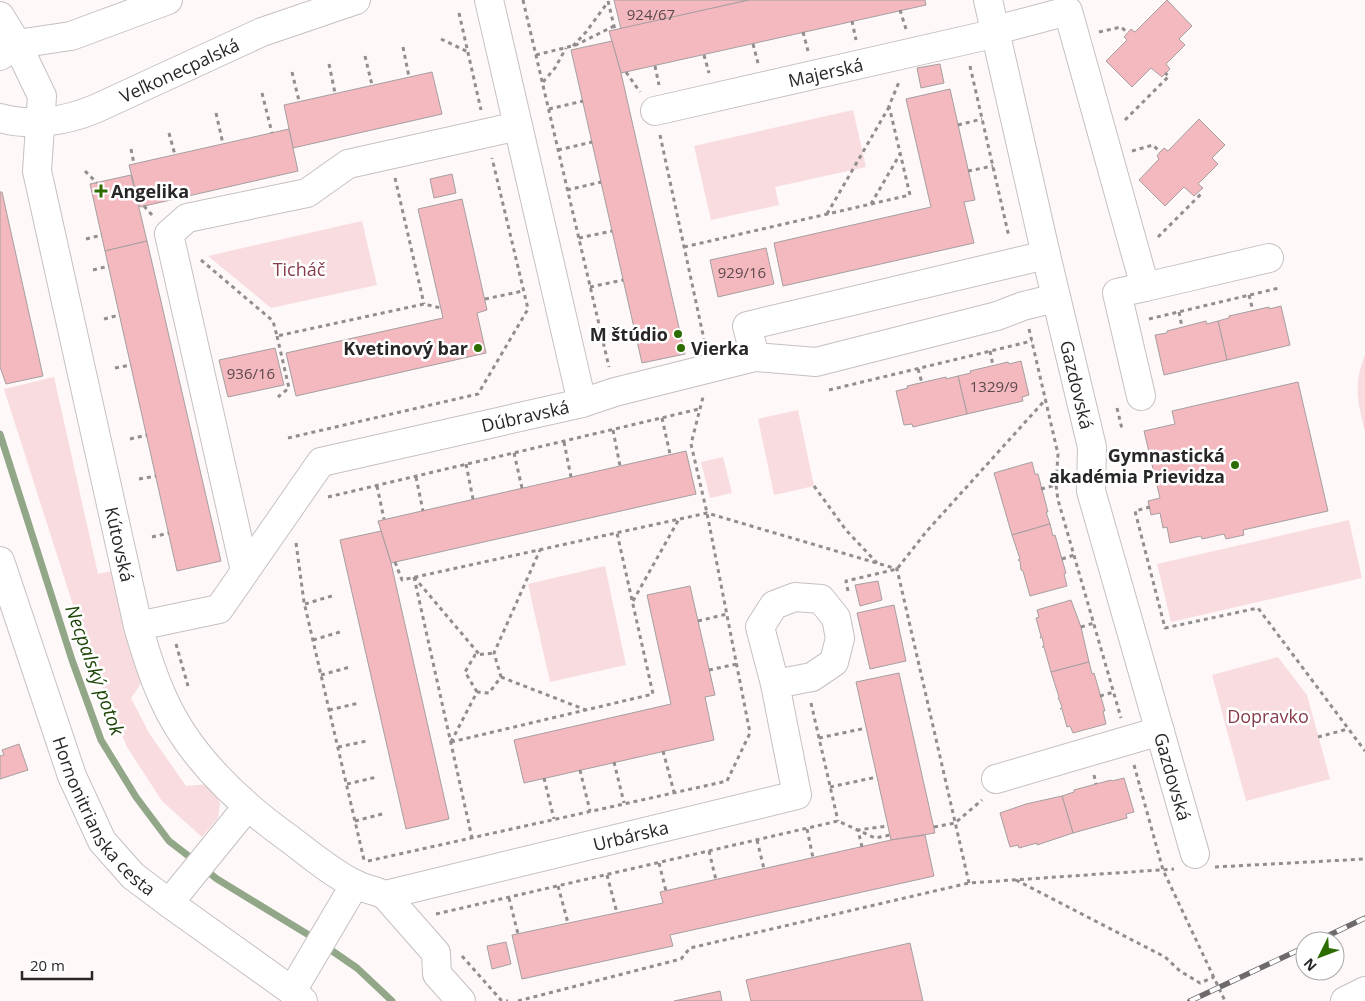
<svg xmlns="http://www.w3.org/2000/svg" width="1365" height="1001" font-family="'Open Sans',sans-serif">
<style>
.green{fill:#f9dcdf}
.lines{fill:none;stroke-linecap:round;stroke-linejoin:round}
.stream{stroke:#91a788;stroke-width:7}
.building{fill:#f4b8bf;stroke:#a59fa0}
.minor-casing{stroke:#c6c0c1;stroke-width:30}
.major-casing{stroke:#c6c0c1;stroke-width:30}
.path{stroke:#928d8e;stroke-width:3;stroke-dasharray:4 4;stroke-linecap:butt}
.minor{stroke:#fff;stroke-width:28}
.major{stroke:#fff;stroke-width:28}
.rail-casing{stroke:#6e6a6b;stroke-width:5.5}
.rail{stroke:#fff;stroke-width:4;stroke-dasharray:11;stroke-linecap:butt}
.poi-dot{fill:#2c6c01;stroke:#fff;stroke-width:2}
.labels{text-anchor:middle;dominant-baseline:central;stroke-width:5;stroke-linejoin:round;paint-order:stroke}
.number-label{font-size:15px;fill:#5c4a4d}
.street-label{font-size:18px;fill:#292627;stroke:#fff}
.poi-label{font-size:18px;font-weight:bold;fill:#292627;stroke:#fff;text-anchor:end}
.park-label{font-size:18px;fill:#853d49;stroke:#fff}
.water-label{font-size:19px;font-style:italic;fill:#1d4608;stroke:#fff}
</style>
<rect width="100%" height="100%" fill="#fef8f8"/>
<g class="green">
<polygon points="853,110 866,167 775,187 779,205 711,220 694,146"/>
<polygon points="362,221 377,285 271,308 208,256"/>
<path d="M1365,355V432C1358,403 1353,384 1365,355Z"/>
<polygon points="54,377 98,574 112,571 142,682 131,698 149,733 186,786 209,784 220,803 218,818 202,837 162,801 127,747 89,655 4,389"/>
<polygon points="798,410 814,486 774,495 758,419"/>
<polygon points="723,457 732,493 710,498 701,462"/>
<polygon points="1349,520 1362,578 1171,622 1157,564"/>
<polygon points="605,566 626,665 550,682 528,584"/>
<polygon points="1278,657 1307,695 1330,779 1246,801 1212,675"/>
</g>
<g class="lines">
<g class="stream">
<polyline points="0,434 72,660 101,740 136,797 169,841 195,861"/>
<polyline points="203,868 217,879 317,940"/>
<polyline points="325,946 357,968 392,1001"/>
</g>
</g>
<g class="building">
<polygon points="614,0 749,0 621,29"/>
<polygon points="749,0 925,0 926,5 621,73 609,31"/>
<polygon points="1167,0 1192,26 1179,39 1185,45 1166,64 1170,69 1162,77 1151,68 1132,87 1106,61 1127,40 1124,37 1131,29 1135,32"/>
<polygon points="612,41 621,73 685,354 642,363 571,50"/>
<polygon points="940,64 944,83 921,88 917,68"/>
<polygon points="432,72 442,114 293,148 284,105"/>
<polygon points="950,89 975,200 964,202 974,243 783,286 774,243 931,207 906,99"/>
<polygon points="1199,119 1225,145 1212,158 1218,164 1198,184 1203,188 1194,196 1184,187 1165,206 1139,180 1159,159 1157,156 1160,152 1164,148 1168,151"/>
<polygon points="289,129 298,171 140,207 129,165"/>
<polygon points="452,174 456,193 434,198 430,179"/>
<polygon points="131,175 147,241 105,251 90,184"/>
<polygon points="0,192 2,192 43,376 6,384 0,367"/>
<polygon points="462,199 487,310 477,313 486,353 296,396 286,353 443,318 418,209"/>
<polygon points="147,241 221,561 177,571 105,251"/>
<polygon points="766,248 774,284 718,297 710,260"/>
<polygon points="1281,306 1290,345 1227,360 1218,321 1229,318 1229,316 1269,307 1269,309"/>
<polygon points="1206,321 1207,324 1218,321 1227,360 1164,375 1155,335 1167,333 1167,331"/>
<polygon points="275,348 284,385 228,397 219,360"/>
<polygon points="1021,361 1029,395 1022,397 1023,401 967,414 958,376 971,373 970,371 1008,362 1009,364"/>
<polygon points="958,376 967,414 913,427 912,424 904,425 896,391 908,388 907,386 946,377 946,379"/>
<polygon points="1298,382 1328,511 1243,530 1244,535 1226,539 1224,534 1202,539 1201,536 1170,543 1167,527 1163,528 1160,513 1151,515 1148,501 1160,498 1144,431 1175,424 1172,411"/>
<polygon points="686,451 696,494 391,563 378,521"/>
<polygon points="1032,462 1035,474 1038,474 1048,512 1046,512 1050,524 1012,535 994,473"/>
<polygon points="1050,524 1053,536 1055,535 1066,573 1064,574 1067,586 1030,596 1023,571 1021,570 1020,561 1018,560 1020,559 1012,535"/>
<polygon points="381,531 391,563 449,819 406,829 340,540"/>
<polygon points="878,581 882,600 860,606 855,585"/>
<polygon points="690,586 715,695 705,697 714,740 524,783 514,740 671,704 647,595"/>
<polygon points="1071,600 1081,627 1089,662 1051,672 1044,647 1042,647 1044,646 1042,637 1040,638 1041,636 1036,618 1039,617 1037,610"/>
<polygon points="894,605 906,661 870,669 857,613"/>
<polygon points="1089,662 1092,674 1094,673 1105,711 1103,711 1106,724 1073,733 1070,726 1067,727 1062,709 1060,709 1062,707 1059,699 1058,699 1059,697 1051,672"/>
<polygon points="899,673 935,833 891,840 856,682"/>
<polygon points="19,744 28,770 0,779 0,756 4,755 2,750"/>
<polygon points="1124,778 1134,812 1126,814 1127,818 1073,833 1062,796 1074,792 1074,790 1111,780 1112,781"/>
<polygon points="1062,796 1073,833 1037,845 1037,843 1019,848 1018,845 1010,847 1000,813 1026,804"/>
<polygon points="925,835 934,876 670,935 673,946 522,979 512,935 663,903 660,892 891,840"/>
<polygon points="506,942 511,964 492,969 487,946"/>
<polygon points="910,943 923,1001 751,1001 746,980"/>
<polygon points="720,991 722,1001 674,1001"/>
</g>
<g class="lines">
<defs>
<g id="minor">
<polyline points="489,0 582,403"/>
<path id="s1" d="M988,0L1046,255L1092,447L1091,491L1195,854"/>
<path id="s2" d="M0,16L17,44L42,96L37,171L138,626C145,651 152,674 163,698C189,757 239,803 291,840C309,854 336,876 357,885C366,889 376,891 385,895L797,795L775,684L760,627L774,605L795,597L821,599L836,618L840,638L834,662L812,677L775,684"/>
<polyline points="996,30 1068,11 1145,287 1269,258"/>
<polyline points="0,56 17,44 71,36 168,0"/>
<path id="s3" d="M655,111L997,33"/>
<path id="s4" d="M0,118C31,127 66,121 95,109L262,32L356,0"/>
<polyline points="755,357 747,326 1046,255"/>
<polyline points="1141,396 1117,293 1145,287"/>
<path id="s5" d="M0,561L72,776L102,841L133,876L169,903L292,991L303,1001"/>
<polyline points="245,571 169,234 187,218 307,193 348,164 518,126"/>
<path id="s6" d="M138,626L219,609L321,462L582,403L615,392L755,357L816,362L997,316L1023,306L1056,298"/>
<polyline points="996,779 1160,731"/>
<polyline points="385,895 436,953 437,974 461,1001"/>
<polyline points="169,903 247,807"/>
<polyline points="292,991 355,884"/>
</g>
<polyline id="major" points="1345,1001 1365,991"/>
</defs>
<use href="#minor" class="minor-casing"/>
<use href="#major" class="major-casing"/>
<g class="path">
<polyline points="523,0 609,367"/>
<polyline points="608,1 615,30"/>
<polyline points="900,10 906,29"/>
<polyline points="459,13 481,110"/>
<polyline points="852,21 856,40"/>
<polyline points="803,32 808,51"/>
<polyline points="1099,32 1121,27 1128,33"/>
<polyline points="441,39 468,52"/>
<polyline points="753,44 758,63"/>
<polyline points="573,46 586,32 608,2"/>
<polyline points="403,47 409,77"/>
<polyline points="536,55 576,45 614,26"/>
<polyline points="704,55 709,73"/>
<polyline points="365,56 372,85"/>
<polyline points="329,64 335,93"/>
<polyline points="655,66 659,85"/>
<polyline points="970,66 1009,237"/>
<polyline points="292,72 299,101"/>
<polyline points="626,72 640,92"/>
<polyline points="543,82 555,68 566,48"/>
<polyline points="262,93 272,133"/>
<polyline points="549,109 583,101"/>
<polyline points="216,113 223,144"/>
<polyline points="1125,120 1169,76 1165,73"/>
<polyline points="958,125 982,119"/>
<polyline points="169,133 175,155"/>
<polyline points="660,135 705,344"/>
<polyline points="131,149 134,164"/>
<polyline points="558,150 592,142"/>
<polyline points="1132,151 1153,145 1160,152"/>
<polyline points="85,171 97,183"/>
<polyline points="968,171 993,166"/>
<polyline points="395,178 424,304"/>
<polyline points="567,190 601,182"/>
<polyline points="871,204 900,154"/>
<polyline points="144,206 152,215"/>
<polyline points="827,214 889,107"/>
<polyline points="1158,237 1201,194 1199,192"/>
<polyline points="579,238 612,231"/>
<polyline points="86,239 102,235"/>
<polyline points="684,247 910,195 889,106 899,82"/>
<polyline points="201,260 273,321 277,336 424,304 441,308"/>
<polyline points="93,270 109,266"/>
<polyline points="590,287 623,280"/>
<polyline points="1249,295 1253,311"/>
<polyline points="485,299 523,291"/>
<polyline points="1179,312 1182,327"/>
<polyline points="104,319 119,315"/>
<polyline points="1149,319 1279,288"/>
<polyline points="1029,329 1058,454 1056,485 1058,500 1121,718"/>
<polyline points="277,336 289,388 278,397"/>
<polyline points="602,337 634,329"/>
<polyline points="990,351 993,366"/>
<polyline points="115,368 131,365"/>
<polyline points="918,369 922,383"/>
<polyline points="829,390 1032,341"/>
<polyline points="1117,408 1122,429"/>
<polyline points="662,418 670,454"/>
<polyline points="613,430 620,466"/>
<polyline points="288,438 478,394 528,309 492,158"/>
<polyline points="130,439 147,435"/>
<polyline points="564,442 571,477"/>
<polyline points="514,453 522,488"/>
<polyline points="466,464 473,499"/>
<polyline points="416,477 423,511"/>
<polyline points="139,479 156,476"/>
<polyline points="377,486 384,519"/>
<polyline points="814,486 846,530 877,563"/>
<polyline points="1041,489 1056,485"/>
<polyline points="328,497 699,409"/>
<polyline points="1150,507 1135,511 1165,628 1258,608 1365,751"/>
<polyline points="152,537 169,533"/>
<polyline points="296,543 304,602 364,860"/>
<polyline points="1062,559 1074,555"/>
<polyline points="395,562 402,580 707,513 897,569 969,883"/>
<polyline points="414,577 472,838"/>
<polyline points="414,577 479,654"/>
<polyline points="848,591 846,581 897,569 926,532 1046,399"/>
<polyline points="633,601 679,519"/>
<polyline points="305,604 335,595"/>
<polyline points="698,621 727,614"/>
<polyline points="1081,627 1094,623"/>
<polyline points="313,640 343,631"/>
<polyline points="176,644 188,686"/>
<polyline points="709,670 737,664"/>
<polyline points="321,675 350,667"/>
<polyline points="501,677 586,710"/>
<polyline points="477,692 465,672 475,655 494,653"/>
<polyline points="1100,696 1114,692"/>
<polyline points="811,703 838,821"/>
<polyline points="329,710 359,703"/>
<polyline points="1318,737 1348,729"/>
<polyline points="819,738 866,728"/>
<polyline points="451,742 653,694 617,533"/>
<polyline points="451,742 477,692 489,693 501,677 494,653 540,550"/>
<polyline points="338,747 367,741"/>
<polyline points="663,751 674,792"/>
<polyline points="614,762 624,803"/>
<polyline points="1134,765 1163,870 1225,1001"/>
<polyline points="580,770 590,811"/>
<polyline points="1094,775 1096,784"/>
<polyline points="544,778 554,819"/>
<polyline points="347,784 377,777"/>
<polyline points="830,787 877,777"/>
<polyline points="355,821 386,813"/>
<polyline points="934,827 955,823 982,800"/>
<polyline points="807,829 813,858"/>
<polyline points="757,840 764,869"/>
<polyline points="862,847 858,830 888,826"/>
<polyline points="709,851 716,880"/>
<polyline points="368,861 727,781 750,733 707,513 691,444 703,397"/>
<polyline points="659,863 666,891"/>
<polyline points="1215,867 1365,859"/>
<polyline points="607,875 617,913"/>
<polyline points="1016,880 1165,957 1180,971 1200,983 1214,977"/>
<polyline points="558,886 568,923"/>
<polyline points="509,898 518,934"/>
<polyline points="436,914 838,821 875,838 890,835"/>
<polyline points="462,956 501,1000 508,1001"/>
<polyline points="518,1001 681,959 690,948 969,883 1174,869"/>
</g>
<use href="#minor" class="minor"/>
<use href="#major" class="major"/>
<defs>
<g id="rail">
<polyline points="1317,941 1365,918"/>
<polyline points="1190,1001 1305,947"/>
</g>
</defs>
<use href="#rail" class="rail-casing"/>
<use href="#rail" class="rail"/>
</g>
<g class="poi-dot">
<path d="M98.5 183.5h5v5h5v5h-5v5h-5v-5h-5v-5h5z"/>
<circle cx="678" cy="334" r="5"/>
<circle cx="478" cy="348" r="5"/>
<circle cx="681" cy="348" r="5"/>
<circle cx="1235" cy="465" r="5"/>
</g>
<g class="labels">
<g class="number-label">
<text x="651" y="14">924/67</text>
<text x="742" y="272">929/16</text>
<text x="251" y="373">936/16</text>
<text x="994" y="386">1329/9</text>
</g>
<g class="street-label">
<text stroke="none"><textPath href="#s4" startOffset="190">Veľkonecpalská</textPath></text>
<text stroke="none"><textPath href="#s3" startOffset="175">Majerská</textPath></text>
<text stroke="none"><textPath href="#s1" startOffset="395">Gazdovská</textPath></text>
<text stroke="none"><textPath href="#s6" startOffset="471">Dúbravská</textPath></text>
<text stroke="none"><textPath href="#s2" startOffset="548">Kútovská</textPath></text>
<text stroke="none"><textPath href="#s1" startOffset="800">Gazdovská</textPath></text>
<text stroke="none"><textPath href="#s5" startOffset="278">Hornonitrianska cesta</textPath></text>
<text stroke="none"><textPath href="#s2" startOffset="1264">Urbárska</textPath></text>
</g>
<g class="poi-label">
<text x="111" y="191" text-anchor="start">Angelika</text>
<text x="668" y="334">M štúdio</text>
<text x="468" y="348">Kvetinový bar</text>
<text x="691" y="348" text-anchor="start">Vierka</text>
<text x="1225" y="455">Gymnastická<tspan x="1225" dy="21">akadémia Prievidza</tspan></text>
</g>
<g class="park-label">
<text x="299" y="269">Ticháč</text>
<text x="1268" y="716">Dopravko</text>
</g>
<g class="water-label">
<text transform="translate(95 670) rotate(70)">Necpalský potok</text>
</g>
</g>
<g transform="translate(1320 956) rotate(228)"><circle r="24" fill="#ffffff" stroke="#a9a8a9"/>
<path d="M0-4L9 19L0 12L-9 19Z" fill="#2c6c01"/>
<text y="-8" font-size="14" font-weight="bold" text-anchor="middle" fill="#292627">N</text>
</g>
<path d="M22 971v8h70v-8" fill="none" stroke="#292627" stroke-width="2.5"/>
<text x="30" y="971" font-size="15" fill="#292627" stroke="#ffffff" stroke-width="4" paint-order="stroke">20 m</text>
</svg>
